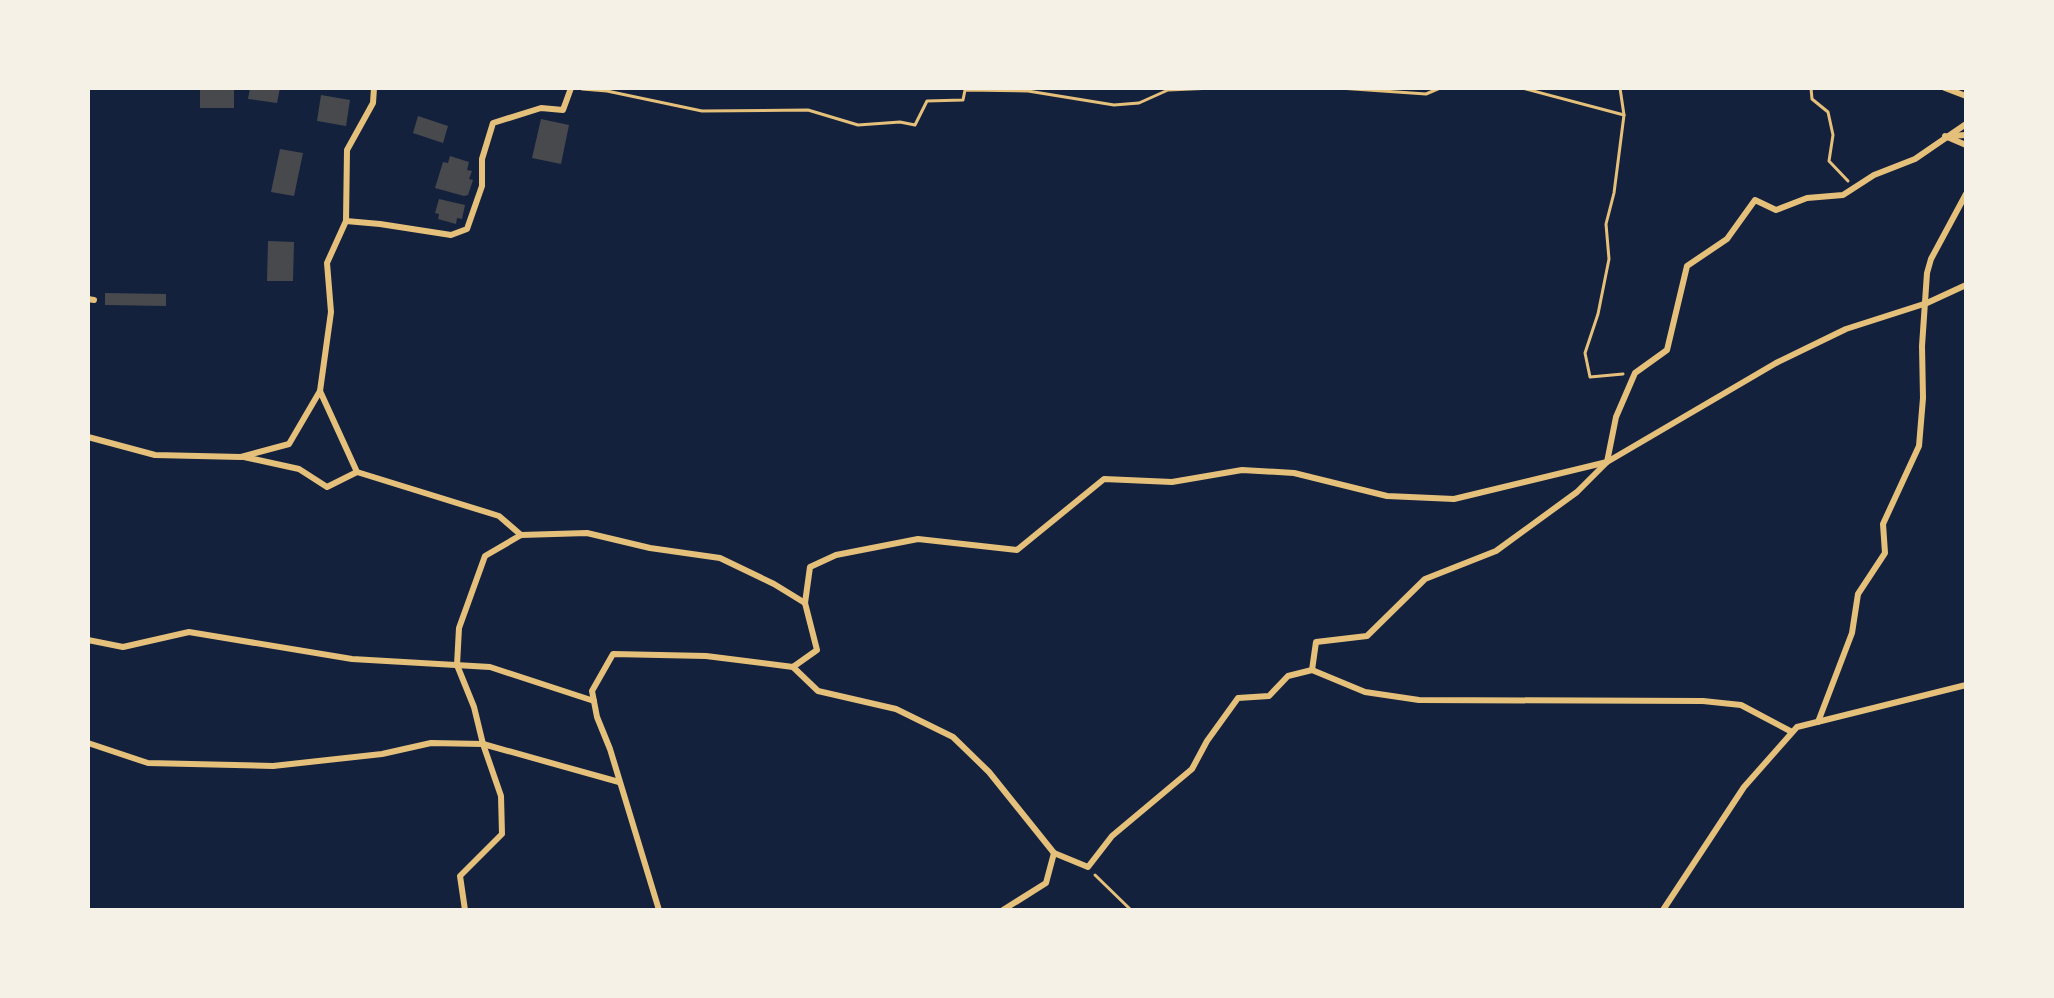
<svg xmlns="http://www.w3.org/2000/svg" width="2054" height="998" font-family="Signika,sans-serif">
<style>
.building{fill:#48494c}
.lines{fill:none;stroke-linecap:round;stroke-linejoin:round}
.path{stroke:#e5c07b;stroke-width:3}
.minor{stroke:#e5c07b;stroke-width:6}
</style>
<rect width="100%" height="100%" fill="#14213d"/>
<g class="building">
<rect x="200" y="88" width="34" height="20"/>
<polygon points="250,88 280,88 277,103 248,99"/>
<polygon points="321,95 350,100 346,126 317,121"/>
<polygon points="418,116 448,126 443,143 413,133"/>
<polygon points="541,119 569,125 561,164 532,158"/>
<polygon points="280,149 303,153 294,196 271,192"/>
<polygon points="450,156 469,162 467,170 472,171 469,179 473,180 468,195 464,196 435,188 443,162 448,163"/>
<polygon points="439,199 465,205 462,219 457,218 456,224 438,219 439,214 435,213"/>
<polygon points="268,241 294,242 293,281 267,281"/>
<polygon points="105,293 166,294 166,306 105,305"/>
</g>
<g class="lines">
<g class="path">
<polyline points="1339,88 1426,94 1440,88"/>
<polyline points="1522,88 1624,115 1614,193 1606,224 1609,259 1598,314 1585,353 1590,377 1623,374"/>
<polyline points="1620,88 1624,115"/>
<polyline points="1811,88 1812,99 1828,112 1833,135 1829,161 1848,181"/>
<polyline points="582,89 607,91 702,111 808,110 858,125 900,122 915,125 927,101 963,100 965,90 1028,91 1114,105 1139,103 1168,90 1214,88"/>
<polyline points="1095,875 1131,910"/>
</g>
<g class="minor">
<polyline points="1945,88 1966,96"/>
<polyline points="1945,136 1966,145"/>
<polyline points="1949,136 1966,135"/>
<polyline points="346,221 380,224 451,235 467,229 482,186 482,159 493,123 541,108 563,110 571,88"/>
<polyline points="88,299 94,300"/>
<polyline points="320,391 331,312 327,263 346,221 347,150 373,103 374,88"/>
<polyline points="88,437 155,455 241,457 289,444 320,391 357,472 499,516 521,535"/>
<polyline points="244,457 299,469 327,487 357,472"/>
<polyline points="88,640 123,647 189,632 352,659 490,667 594,701"/>
<polyline points="793,667 818,691 896,709 953,737 989,772 1054,853 1088,867 1112,836 1192,769 1207,741 1238,698 1269,696 1288,676 1312,670 1316,642 1367,636 1425,579 1496,551 1577,492 1607,462 1616,417 1635,373 1667,350 1687,266 1727,239 1755,200 1776,210 1807,198 1843,195 1874,175 1915,159 1966,124"/>
<polyline points="1312,670 1365,692 1419,700 1703,701 1741,705 1792,732"/>
<polyline points="1818,722 1852,633 1858,594 1885,553 1883,524 1919,446 1923,398 1922,346 1927,273 1931,259 1966,194"/>
<polyline points="88,743 148,763 273,766 382,754 431,743 483,744 619,782"/>
<polyline points="465,910 460,876 502,834 501,796 483,744 474,707 457,665 459,628 485,556 521,535 587,533 650,548 720,558 774,584 805,603"/>
<polyline points="659,910 610,749 597,717 592,691 613,654 706,656 793,667 817,650 805,603 810,567 836,555 918,539 1017,550 1104,479 1172,482 1242,470 1294,473 1387,496 1454,499 1607,462 1776,363 1846,329 1927,303 1966,285"/>
<polyline points="1003,910 1046,883 1054,853"/>
<polyline points="1663,910 1744,787 1797,727 1966,685"/>
</g>
</g>
<rect width="2054" height="998" fill="none" stroke="#f6f1e7" stroke-width="180"/>
</svg>
